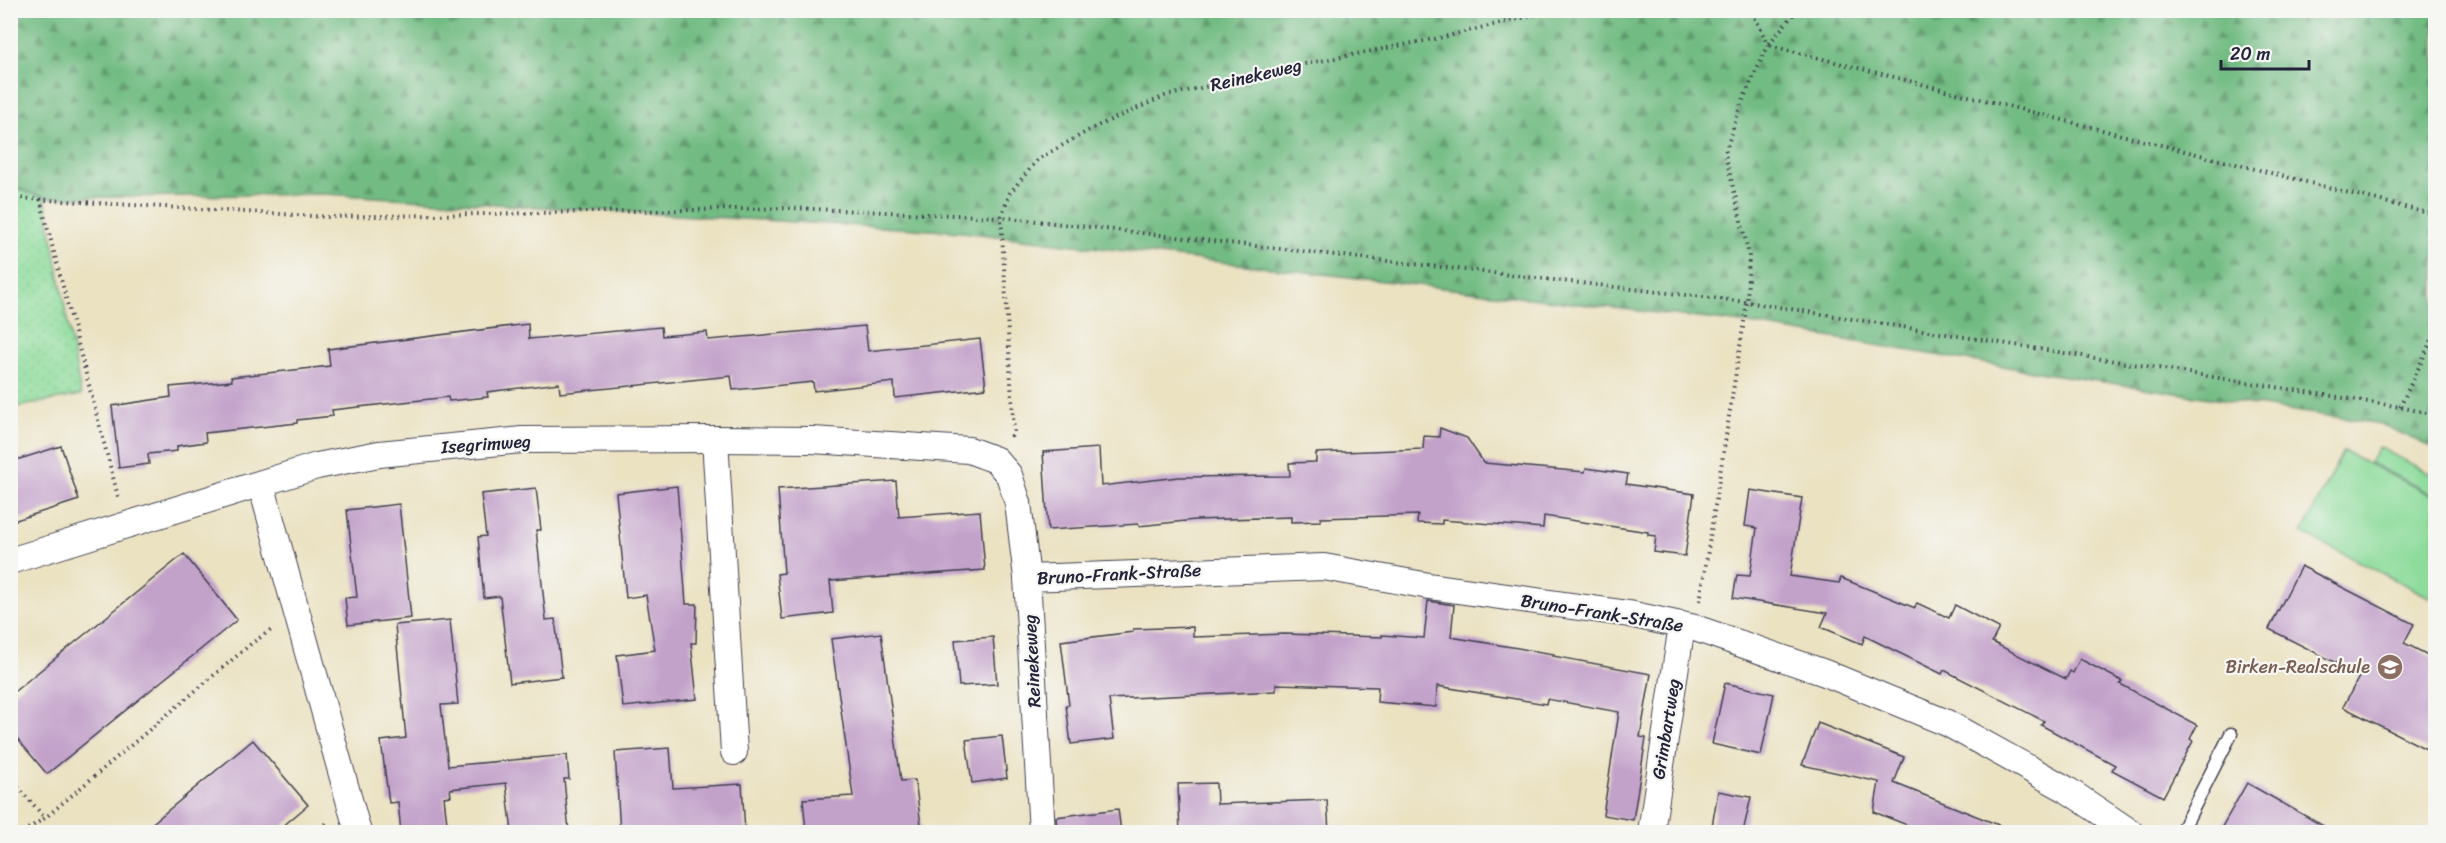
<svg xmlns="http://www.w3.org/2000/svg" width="2446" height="843" font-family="Sriracha,sans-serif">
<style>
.forest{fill:url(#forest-firs);stroke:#4a6f5f;stroke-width:1.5}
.park{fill:url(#park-dots);stroke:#587f6b;stroke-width:1.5}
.pitch{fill:#8ddc9b;stroke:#587f6b;stroke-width:1.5}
.building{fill:#c3a2ca}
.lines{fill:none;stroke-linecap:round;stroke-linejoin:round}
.service-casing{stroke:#403f4f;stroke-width:15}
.minor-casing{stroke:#403f4f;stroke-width:28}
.path{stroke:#403f4f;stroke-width:4;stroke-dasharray:1.5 4.5;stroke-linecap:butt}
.service{stroke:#fff;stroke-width:12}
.minor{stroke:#fff;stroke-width:26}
.labels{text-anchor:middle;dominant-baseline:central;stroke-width:4.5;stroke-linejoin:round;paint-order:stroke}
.street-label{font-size:18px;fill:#22223b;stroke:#f6f6f2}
.education-label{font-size:18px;fill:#785e54;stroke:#f6f6f2;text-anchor:end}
</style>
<defs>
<pattern id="forest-firs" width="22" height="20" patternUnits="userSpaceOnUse" patternTransform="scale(1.5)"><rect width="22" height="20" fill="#72bc83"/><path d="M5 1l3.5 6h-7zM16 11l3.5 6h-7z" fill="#5d986c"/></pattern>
<pattern id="park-dots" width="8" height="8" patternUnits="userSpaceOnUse" patternTransform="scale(1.5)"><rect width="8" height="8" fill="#8ddc9b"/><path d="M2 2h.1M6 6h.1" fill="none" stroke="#79bc86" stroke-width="1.8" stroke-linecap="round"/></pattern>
</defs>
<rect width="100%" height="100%" fill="#f6f6f2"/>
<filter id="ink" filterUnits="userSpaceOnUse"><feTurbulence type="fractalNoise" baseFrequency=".0167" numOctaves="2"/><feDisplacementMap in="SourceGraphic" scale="12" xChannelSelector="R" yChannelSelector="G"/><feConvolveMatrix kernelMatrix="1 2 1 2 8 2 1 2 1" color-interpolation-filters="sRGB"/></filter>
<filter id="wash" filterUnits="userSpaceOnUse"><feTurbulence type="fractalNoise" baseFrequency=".008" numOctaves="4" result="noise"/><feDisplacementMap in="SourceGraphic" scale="24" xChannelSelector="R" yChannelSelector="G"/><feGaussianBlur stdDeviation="1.35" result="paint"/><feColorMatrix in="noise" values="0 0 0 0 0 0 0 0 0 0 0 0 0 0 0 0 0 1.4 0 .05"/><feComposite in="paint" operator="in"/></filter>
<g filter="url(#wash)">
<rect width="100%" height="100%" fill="#ebe2c2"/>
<polygon class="forest" points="11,10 2435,11 2435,449 2381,424 2038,372 1743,323 963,232 324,194 46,198 11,186"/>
<polygon class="park" points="11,187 45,198 81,395 11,408"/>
<g class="pitch">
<polygon points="2378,447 2435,476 2435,496 2370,463"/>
<polygon points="2343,451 2435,497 2435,600 2302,533"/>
</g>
<g id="blocks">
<g class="building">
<polygon points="528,324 529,339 661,327 662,336 707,332 708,340 865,326 868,351 980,339 986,388 895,398 894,382 814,391 813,382 733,390 731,376 560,393 559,383 487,392 488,397 449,401 448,397 332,410 333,416 297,420 297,423 205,433 206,442 177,446 177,451 148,454 149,464 119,468 112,406 171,397 170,387 232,381 231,377 330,366 328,349"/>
<polygon points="1440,428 1467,438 1484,463 1585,472 1586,468 1628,474 1626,484 1694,494 1685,556 1654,552 1656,536 1648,535 1648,532 1544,516 1543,528 1442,520 1442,524 1417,523 1418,515 1321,518 1321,521 1291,522 1291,517 1195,520 1139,526 1138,524 1048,530 1043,452 1099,448 1101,486 1179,477 1290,476 1289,463 1316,462 1316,453 1423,449 1424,436 1439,437"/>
<polygon points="61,446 79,500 10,522 10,462"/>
<polygon points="896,481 899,517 980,511 985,570 830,581 833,613 782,619 777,574 784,573 778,489"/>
<polygon points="677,486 686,604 697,604 696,643 691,643 697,699 623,707 617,655 655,650 646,595 626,598 616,493"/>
<polygon points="536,488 541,530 536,530 546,620 555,619 562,677 510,683 500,596 484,598 478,537 486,536 481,494"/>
<polygon points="1750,490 1802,498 1790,576 1839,583 1841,578 1915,608 1917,603 1949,618 1955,605 1999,628 1992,642 2066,679 2070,671 2073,673 2080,659 2122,681 2120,684 2197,725 2190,739 2193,741 2163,797 2112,770 2115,765 2041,725 2044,721 1944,670 1942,674 1865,636 1862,644 1821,627 1827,613 1733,598 1737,575 1750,576 1757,528 1745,526"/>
<polygon points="399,504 411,618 348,625 345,598 357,597 347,510"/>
<polygon points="184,554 237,620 47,774 10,730 10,695"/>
<polygon points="2301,566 2414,624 2404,643 2436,659 2436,754 2343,707 2360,675 2269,629"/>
<polygon points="1428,601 1454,605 1451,637 1554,654 1553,656 1651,674 1640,737 1646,738 1633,820 1603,815 1619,712 1547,699 1546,704 1437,686 1436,707 1377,702 1378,687 1276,684 1276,691 1109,699 1114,739 1071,744 1066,705 1069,705 1061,641 1133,632 1133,629 1193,627 1193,637 1284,634 1382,637 1382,635 1424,638"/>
<polygon points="450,620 458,704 441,705 448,766 567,755 569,779 564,779 569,832 512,832 506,783 450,789 451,796 444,797 448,832 401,832 398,802 389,803 381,741 406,738 395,625"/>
<polygon points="881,633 901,781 915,780 922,832 806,832 803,799 853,796 831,639"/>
<polygon points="993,637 997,684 959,686 955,640"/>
<polygon points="1725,683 1774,694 1761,755 1712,744"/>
<polygon points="1818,723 1904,757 1894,783 2016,832 1925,832 1874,812 1879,782 1802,765"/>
<polygon points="1002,736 1007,778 972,783 966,740"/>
<polygon points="253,740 308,805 276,832 142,832"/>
<polygon points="670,748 673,788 742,784 745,832 620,832 615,752"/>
<polygon points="1216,783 1217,804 1327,800 1329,832 1180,832 1178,784"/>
<polygon points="2247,783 2334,832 2219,832"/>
<polygon points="1718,791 1751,797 1743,832 1711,832"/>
<polygon points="1118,809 1121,832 1057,832 1056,817"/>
</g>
</g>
</g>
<g filter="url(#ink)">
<use href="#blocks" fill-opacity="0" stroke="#403f4f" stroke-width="1.5"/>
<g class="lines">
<defs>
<polyline id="service" points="2181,832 2231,734"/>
<g id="minor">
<polyline points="715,439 734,752"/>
<polyline points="261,484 358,832"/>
<polyline points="10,561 317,466 379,454 522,440 715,439 812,440 969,450 996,460 1009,475 1018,503 1027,578 1042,832"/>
<polyline points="1027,578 1324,567 1429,586 1629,614 1695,628 1825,673 1947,723 2066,789 2130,832"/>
<polyline points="1651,832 1682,625"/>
</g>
</defs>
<use href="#service" class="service-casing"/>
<use href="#minor" class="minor-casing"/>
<g class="path">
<polyline points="1797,10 1768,45 2436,215"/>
<polyline points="10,196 16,198 329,217 791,208 1001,217 1747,302 2400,407 2436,415"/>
<polyline points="40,199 119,500"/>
<polyline points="2400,407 2436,331"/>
<polyline points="1011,437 1014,432 1001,217 1010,193 1038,159 1095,127 1165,96 1305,64 1439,38 1555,10"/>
<polyline points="1700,601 1747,302 1749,255 1725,153 1741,104 1768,45 1756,19 1744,10"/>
<polyline points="10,778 45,818"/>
<polyline points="23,832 45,818 252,643 274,628"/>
<polyline points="316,832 327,823"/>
</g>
<use href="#service" class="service"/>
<use href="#minor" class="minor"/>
</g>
</g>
<defs>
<symbol id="school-disc" viewBox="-11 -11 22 22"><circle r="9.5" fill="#8d6e63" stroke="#f6f6f2"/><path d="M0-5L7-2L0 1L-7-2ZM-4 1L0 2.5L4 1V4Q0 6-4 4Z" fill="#fff"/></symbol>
</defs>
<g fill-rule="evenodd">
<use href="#school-disc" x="2375" y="652" width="30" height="30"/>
</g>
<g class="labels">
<g class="street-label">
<text transform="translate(1256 75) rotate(-13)">Reinekeweg</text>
<text transform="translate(486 444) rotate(-4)">Isegrimweg</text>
<text transform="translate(1119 574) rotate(-3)">Bruno-Frank-Straße</text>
<text transform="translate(1602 613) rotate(9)">Bruno-Frank-Straße</text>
<text transform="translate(1032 661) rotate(-93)">Reinekeweg</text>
<text transform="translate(1666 729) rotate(-81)">Grimbartweg</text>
</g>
<g class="education-label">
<text x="2370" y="667">Birken-Realschule</text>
</g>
</g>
<rect width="2446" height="843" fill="none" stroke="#f6f6f2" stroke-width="36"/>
<path d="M2221 60v9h88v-9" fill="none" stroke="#22223b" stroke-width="3"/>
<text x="2230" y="60" font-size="18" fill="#22223b" stroke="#f6f6f2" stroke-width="4.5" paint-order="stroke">20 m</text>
</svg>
